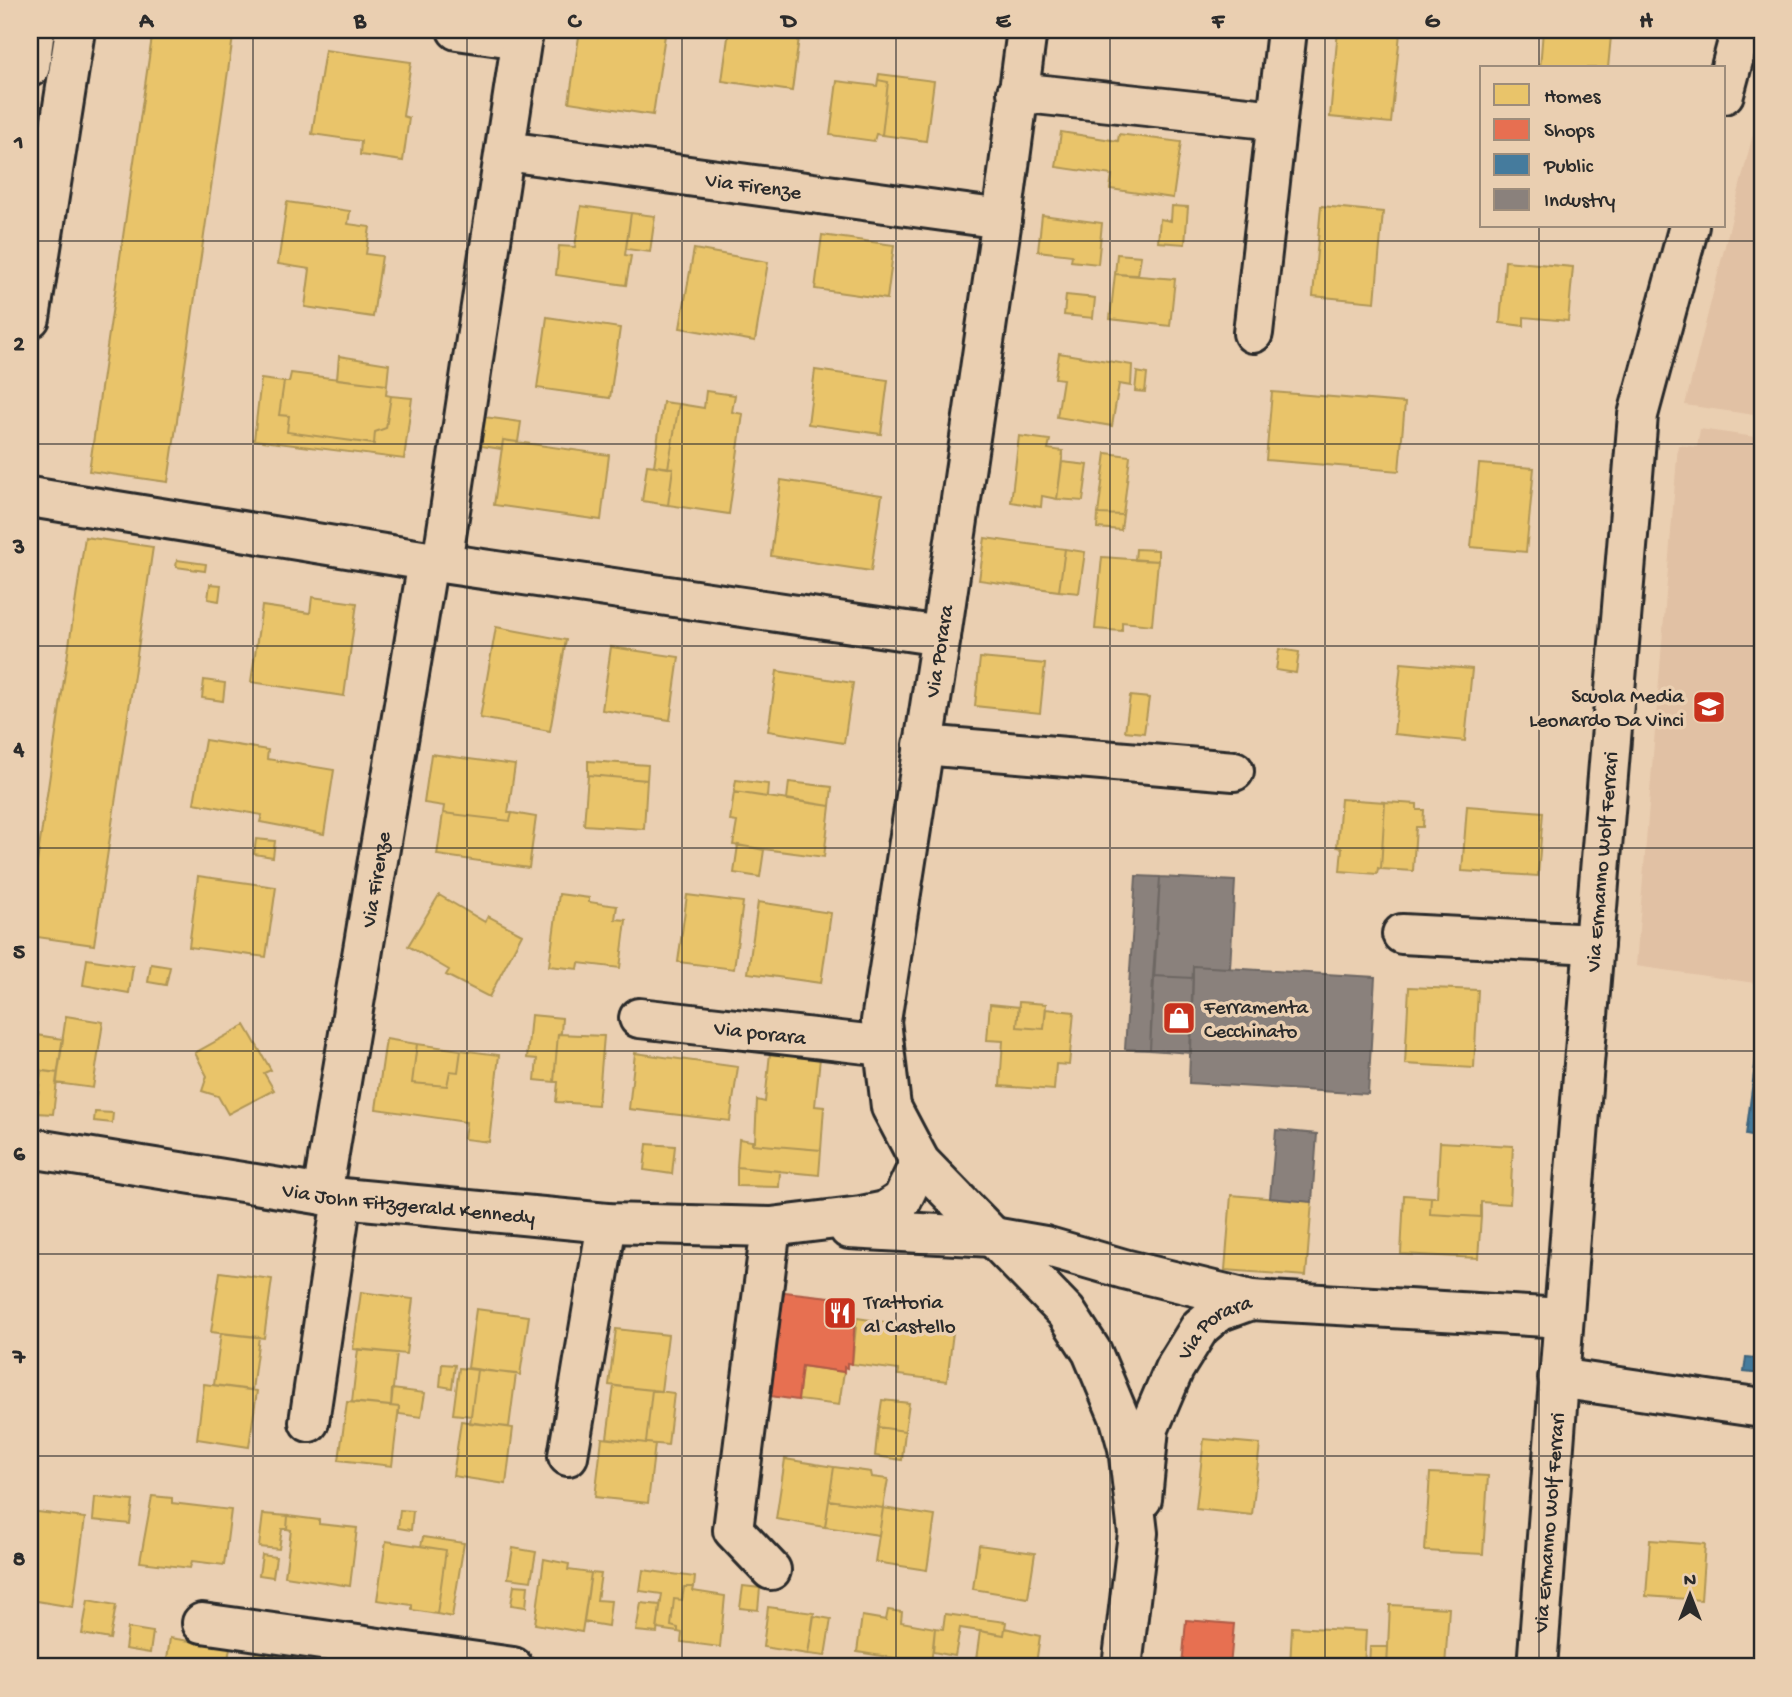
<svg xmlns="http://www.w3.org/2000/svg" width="1792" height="1697" font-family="'Gochi Hand',sans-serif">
<rect width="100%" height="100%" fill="#eacfb1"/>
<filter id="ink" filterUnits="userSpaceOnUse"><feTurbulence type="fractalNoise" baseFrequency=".0143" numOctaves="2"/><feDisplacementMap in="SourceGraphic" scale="14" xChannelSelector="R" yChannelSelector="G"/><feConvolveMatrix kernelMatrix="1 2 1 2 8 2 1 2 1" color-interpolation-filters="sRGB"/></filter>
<g filter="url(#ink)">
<!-- built -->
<path fill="#e1c1a4" d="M1762,98V416L1685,405Z
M1700,429L1762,438V984L1636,966L1678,445L1697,447Z"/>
<!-- homes -->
<path fill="#e9c46a" stroke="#b09657" stroke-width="2" d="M153,30H234L168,482L89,471Z
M580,30H625L665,35L653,115L569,102Z
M729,30H800L792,91L722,81Z
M1338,30L1400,33L1391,123L1330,117Z
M1543,30L1611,36L1608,68H1540Z
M325,50L411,62L403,116L409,118L403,161L360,155L361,141L312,134Z
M879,74L934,81L926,141L882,135L888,82L878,80Z
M878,80L888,82L882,135L876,134L874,141L830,135L837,81L877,86Z
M1061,132L1118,141L1119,134L1181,142L1173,198L1110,189L1112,175L1056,167Z
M287,202L350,211L348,224L370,227L366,254L382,256L373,317L305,307L310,269L278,264Z
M581,206L631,213L625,255L631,256L626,285L556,275L559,246L575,247Z
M1172,206L1188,207L1185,244L1158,242L1160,219L1171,221Z
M1321,206L1383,212L1375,302L1313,296Z
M631,213L655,216L650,252L626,249Z
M1042,215L1102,223L1098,264L1071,261L1072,255L1038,251Z
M822,235L894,245L887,299L815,289Z
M694,249L768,262L755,341L680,328Z
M1117,254L1141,256L1138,275L1115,274Z
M1505,261L1573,267L1568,321L1524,317V326L1500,323Z
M1115,274L1175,279L1170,326L1110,319Z
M1066,295L1095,298L1093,318L1064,315Z
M547,317L620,328L610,398L537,388Z
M1059,353L1132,365L1131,386L1119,384L1112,426L1057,417L1063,379L1055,378Z
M339,356L389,364L387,385L337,379Z
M815,370L888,380L881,434L808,424Z
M1137,372L1147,374L1145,392L1135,391Z
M291,373L387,385L386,395L391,396L386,428L375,432L374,444L287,432L289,416L279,415L284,382H289Z
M261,379L284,382L279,415L289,416L287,432L374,444L375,432L386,428L391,396L412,398L404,459L254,440Z
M706,391L735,395L732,412L743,414L729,514L668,505L673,468H668L679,404L704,408Z
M1272,392L1405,403L1399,471L1266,460Z
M663,402L679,404L668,468L654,466Z
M484,417L521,422L518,442L503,440L502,449L481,446Z
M1019,436L1050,440L1048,449L1063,451L1057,499L1042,496L1041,507L1011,502Z
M503,440L609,455L601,520L494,505Z
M1106,453L1130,456L1123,515L1098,514Z
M1062,462L1088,465L1083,501L1057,499Z
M1479,464L1534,468L1526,552L1471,547Z
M647,465L673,468L668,505L642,501Z
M781,480L882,495L871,571L771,556Z
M1098,514L1123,515L1121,530L1097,528Z
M85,537L153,547L94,945L30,936V910Z
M985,538L1065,549L1059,591L979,580Z
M1065,549L1085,552L1079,593L1059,591Z
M1136,549L1158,550V561L1135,560Z
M1102,557L1158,561L1152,625L1122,622V631L1095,629Z
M177,560L206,564L205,571L176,567Z
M210,584L221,585L219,601L208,599Z
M312,597L357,603L344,696L251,682L262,606L310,613Z
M496,627L566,640L550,731L480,718Z
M611,647L679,657L670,720L602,710Z
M1279,649L1299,652L1296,673L1276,670Z
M980,658L1045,664L1040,713L975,706Z
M1401,663L1472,669L1465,741L1394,734Z
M777,671L853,683L844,743L768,731Z
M204,680L225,683L223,701L202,698Z
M1130,696L1149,698L1144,733L1125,731Z
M205,740L268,750L267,759L334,770L324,834L260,822L262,815L194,803Z
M431,754L515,765L508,813H512L510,821L443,813L444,806L424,803Z
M588,761L648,765L647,780L588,775Z
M588,775L647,780L644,829L584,825Z
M736,780L768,784L767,797L734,792Z
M789,782L832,787L830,806L787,799Z
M734,792L830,806L824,857L733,845L737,822L730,821Z
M1341,799L1385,802L1381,869L1378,868L1377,874L1340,871L1342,848L1337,847Z
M1385,802L1417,804V810H1424L1423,827H1416L1413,871L1381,869Z
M1467,806L1543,812L1538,876L1462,871Z
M443,813L510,821L512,813L536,817L529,868L437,855Z
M256,839L275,841L273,857L254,854Z
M738,845L764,850L760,877L734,873Z
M198,876L276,887L266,957L189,947Z
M559,894L589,898V902L617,906L615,919L626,920L620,968L579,963L578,969L549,966Z
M439,895L485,922L488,916L522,934L489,997L446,975L449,970L408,946Z
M687,895L743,902L734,969L678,962Z
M758,902L831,913L821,983L748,973Z
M87,959L133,966L129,993L83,985Z
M151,964L170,967L166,985L148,982Z
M1409,987L1478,990L1474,1068L1405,1064Z
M1019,1002L1046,1004L1044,1029L1017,1027Z
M990,1004L1019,1007L1017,1027L1044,1029L1046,1009L1074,1012L1069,1065L1056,1064L1054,1090L1000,1086L1003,1041L987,1040Z
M531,1015L562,1018L561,1033L558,1034L554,1082L535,1080L537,1059L527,1058Z
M66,1016L103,1022L93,1088L56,1083Z
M245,1025L271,1070L264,1073L274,1090L228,1114L218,1096L202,1091L207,1076L195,1053Z
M30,1034L63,1039L58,1073L30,1069Z
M558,1034L604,1036L598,1105L556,1102L558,1082H554Z
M386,1039L417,1044L412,1083L447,1086L450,1071L458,1072L461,1050L499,1055L489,1142L464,1139L466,1122L376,1109Z
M417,1044L461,1050L458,1072L450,1071L447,1086L412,1083Z
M635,1053L738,1067L730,1121L629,1109Z
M770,1053L820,1058L815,1106L824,1107L821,1150L752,1144V1141H755L757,1100L765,1102Z
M41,1071L58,1073L53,1114L36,1113Z
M95,1112L113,1113L112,1123L94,1121Z
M739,1139L752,1141V1144L821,1150L819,1175L737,1167Z
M1440,1142L1513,1146L1510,1204L1481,1202V1217L1430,1214L1431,1197H1437Z
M647,1144L675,1146L672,1174L644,1170Z
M737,1167L780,1171L779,1187L737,1186Z
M1231,1195L1312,1202L1306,1276L1225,1270Z
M1404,1195L1431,1197L1430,1214L1481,1217L1478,1258L1401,1254Z
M220,1272L272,1279L264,1338L211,1332Z
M361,1292L413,1299L406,1354L353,1349Z
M476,1309L529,1316L520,1375L468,1368Z
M857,1318L953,1332L947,1381L898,1375L899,1370L852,1364Z
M616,1329L668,1335L661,1391L609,1385Z
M221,1333L259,1337L252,1390L214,1385Z
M358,1349L397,1353L391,1406L352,1402Z
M442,1364L455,1365L452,1388L440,1386Z
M802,1366L844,1372L839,1405L798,1400Z
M459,1368L477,1370L471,1416L453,1414Z
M477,1370L516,1374L509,1427L470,1423Z
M204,1384L257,1391L249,1447L197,1439Z
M614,1386L652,1390L646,1443L607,1438Z
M392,1389L425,1393L421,1417L399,1414V1407L391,1406Z
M652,1390L674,1393L668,1445L646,1443Z
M882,1400L909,1403L905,1431L878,1427Z
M347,1402L399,1407L392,1466L339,1460Z
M461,1421L513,1428L506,1484L453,1476Z
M878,1427L905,1431L902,1460L875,1456Z
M602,1438L655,1444L648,1503L595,1497Z
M1204,1439L1260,1444L1252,1515L1196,1509Z
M785,1459L834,1467L825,1527L776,1519Z
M834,1467L871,1472L872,1477L888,1479L883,1508L829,1500Z
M1430,1473L1488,1476L1483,1554L1425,1551Z
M152,1496L172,1498V1503L231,1510L224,1565L192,1561L190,1568L140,1562Z
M95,1497L133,1501L130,1524L93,1520Z
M829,1500L883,1508L879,1535L825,1527Z
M883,1508L935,1516L927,1570L875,1562Z
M400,1510L413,1511L411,1530L398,1528Z
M30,1511L85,1518L73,1607L30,1600Z
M263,1514L288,1516L287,1529H282L279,1549L259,1547Z
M288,1516L319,1520V1524L357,1528L350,1586L285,1576L291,1530L287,1529Z
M423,1537L464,1543L452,1617L437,1614L446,1550L421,1546Z
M1650,1540L1705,1544L1701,1600L1646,1596Z
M386,1541L446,1550L437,1614L412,1610V1605L377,1600Z
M979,1545L1035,1553L1028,1598L973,1589Z
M513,1548L536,1552L531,1581L508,1578Z
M262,1555L276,1557L273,1577L259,1575Z
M544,1559L569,1564L568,1570L591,1573L582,1632L535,1624Z
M643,1570L695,1577L694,1587H684L682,1600L674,1599L671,1626L678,1628V1632L657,1629L662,1594L640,1591Z
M591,1573L601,1574L597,1600L611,1601L608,1626L584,1622Z
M514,1585L528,1586L526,1607L511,1605Z
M743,1586L760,1588L758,1610L740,1608Z
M684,1587H694L693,1591L725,1596L720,1647L681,1642L682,1633L678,1632V1628L671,1626L674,1599L682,1600Z
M88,1600L116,1605L110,1639L82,1634Z
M641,1603L660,1605L657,1633L636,1631Z
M1390,1605L1449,1608L1445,1667H1387Z
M768,1607L814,1613L808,1654L763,1647Z
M888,1610L902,1612L901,1622L935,1628L931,1664L857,1652L862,1616L886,1620Z
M945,1614L1006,1622L1004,1635L960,1628L955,1656L933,1652L935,1628L943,1629Z
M814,1616L831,1619L825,1656L808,1654Z
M1292,1627L1366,1631L1364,1667H1290Z
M128,1628L153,1632L150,1653L125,1649Z
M1005,1628L1040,1636L1036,1664L1032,1667H975L980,1631L1004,1635Z
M170,1638L230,1647L227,1667H166Z
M256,1647L270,1649V1655L337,1667H267L253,1665Z
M1370,1647H1388L1387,1667H1369Z"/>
<!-- shops -->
<path fill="#e76f51" stroke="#af5b46" stroke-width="2" d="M776,1291L856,1300L852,1364L847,1363V1368L844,1367V1372L802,1366L798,1400L763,1395Z
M1186,1620L1234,1624L1230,1667H1182Z"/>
<!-- public -->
<path fill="#457b9d" stroke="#3d637b" stroke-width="2" d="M1759,1035H1762V1138L1746,1135Z
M1746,1357L1762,1359V1374L1744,1372Z"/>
<!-- industry -->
<path fill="#8a817c" stroke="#6e6764" stroke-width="2" d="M1136,876L1160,877L1150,1050L1125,1049Z
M1160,877L1235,881L1230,968L1193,966V978L1153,976Z
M1193,966L1375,977L1368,1094L1189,1083Z
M1153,976L1193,978L1191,1053L1150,1050Z
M1276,1130L1317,1134L1312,1202L1270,1198Z"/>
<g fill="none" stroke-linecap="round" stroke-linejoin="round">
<defs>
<g id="street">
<path d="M457,30L522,39"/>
<path d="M30,67L35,30"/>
<path d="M1017,92L1276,120"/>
<path d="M1724,94L1741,30"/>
<path id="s1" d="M506,151L1002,219"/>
<path d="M30,318L75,30"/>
<path d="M1253,333L1287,30"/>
<path d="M30,497L428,561L941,636"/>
<path d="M442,563L523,30"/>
<path d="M923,745L1234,771"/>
<path d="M1402,934L1594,944"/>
<path id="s2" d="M639,1018L884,1046"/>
<path id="s3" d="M30,1148L342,1198L607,1223L771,1227L861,1216L885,1211L902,1200L920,1162"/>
<path id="s4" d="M322,1195L428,561"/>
<path d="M849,1229L993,1237L1045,1246L1124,1269L1251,1300L1563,1318"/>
<path d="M1558,1378L1762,1408"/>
<path d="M309,1422L342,1198"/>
<path d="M568,1456L607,1223"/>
<path id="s5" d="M1142,1499L1149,1428L1174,1369L1200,1327L1218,1312L1251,1300"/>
<path d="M771,1570L733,1530L771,1227"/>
<path d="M202,1623L513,1667"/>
<path id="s6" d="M1537,1667L1575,1172L1638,415L1689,226"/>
</g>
<path id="secondary" d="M1027,30L1002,219L941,636L881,1021L891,1107L920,1162L1066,1312L1092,1352L1120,1419L1128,1448L1138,1533L1122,1667"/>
</defs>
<!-- street casing -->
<use href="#street" stroke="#2b2b2b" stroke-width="44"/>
<!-- secondary casing -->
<use href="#secondary" stroke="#2b2b2b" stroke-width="44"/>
<!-- street -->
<use href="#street" stroke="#eacfb1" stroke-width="38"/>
<!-- secondary -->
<use href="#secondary" stroke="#eacfb1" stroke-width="38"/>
</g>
</g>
<!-- grid -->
<path fill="none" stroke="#2b2b2b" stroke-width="2" stroke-opacity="0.55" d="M253,30V1667M467,30V1667M682,30V1667M896,30V1667M1110,30V1667M1325,30V1667M1539,30V68M1539,226V1667M30,241H1762M30,444H1762M30,646H1762M30,848H1762M30,1051H1762M30,1254H1762M30,1456H1762"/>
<!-- icons -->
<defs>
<symbol id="school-square" viewBox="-11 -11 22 22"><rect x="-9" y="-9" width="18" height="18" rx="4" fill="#c8321e" stroke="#eacfb1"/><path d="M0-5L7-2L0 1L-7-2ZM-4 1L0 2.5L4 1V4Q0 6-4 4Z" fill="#fff"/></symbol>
<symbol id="shop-square" viewBox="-11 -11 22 22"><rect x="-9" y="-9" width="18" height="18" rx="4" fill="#c8321e" stroke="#eacfb1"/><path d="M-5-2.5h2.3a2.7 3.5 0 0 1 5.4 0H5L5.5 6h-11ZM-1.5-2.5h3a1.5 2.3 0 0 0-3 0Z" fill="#fff"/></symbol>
<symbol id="restaurant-square" viewBox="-11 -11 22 22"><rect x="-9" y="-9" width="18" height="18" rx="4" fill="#c8321e" stroke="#eacfb1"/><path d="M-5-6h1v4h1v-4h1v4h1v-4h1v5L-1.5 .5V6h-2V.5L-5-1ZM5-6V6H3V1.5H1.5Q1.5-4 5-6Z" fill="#fff"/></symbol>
</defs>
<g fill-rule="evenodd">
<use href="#school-square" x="1690" y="688" width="38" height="38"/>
<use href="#shop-square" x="1160" y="999" width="38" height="38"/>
<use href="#restaurant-square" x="821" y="1294" width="38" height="38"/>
</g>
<g text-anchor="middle" stroke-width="7" stroke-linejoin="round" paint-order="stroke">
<!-- street labels -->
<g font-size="21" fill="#2b2b2b" stroke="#eacfb1">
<text dy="7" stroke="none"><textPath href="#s1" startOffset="250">Via Firenze</textPath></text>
<text transform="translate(938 651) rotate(-81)" y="7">Via Porara</text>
<text dy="7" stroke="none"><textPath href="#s6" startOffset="808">Via Ermanno Wolf Ferrari</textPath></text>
<text dy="7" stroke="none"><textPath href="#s4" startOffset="320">Via Firenze</textPath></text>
<text dy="7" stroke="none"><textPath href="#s2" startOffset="122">Via porara</textPath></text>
<text dy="7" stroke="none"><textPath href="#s3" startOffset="383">Via John Fitzgerald Kennedy</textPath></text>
<text dy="7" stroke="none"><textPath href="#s5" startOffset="196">Via Porara</textPath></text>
<text dy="7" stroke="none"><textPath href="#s6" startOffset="145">Via Ermanno Wolf Ferrari</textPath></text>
</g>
<!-- poi labels -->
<g font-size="21" fill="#2b2b2b" stroke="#eacfb1" text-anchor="start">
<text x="1684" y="702" text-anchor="end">Scuola Media<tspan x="1684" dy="24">Leonardo Da Vinci</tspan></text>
<text x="1204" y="1013">Ferramenta<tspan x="1204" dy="24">Cecchinato</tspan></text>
<text x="864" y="1308">Trattoria<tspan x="864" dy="24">al Castello</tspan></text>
</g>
</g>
<!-- margin -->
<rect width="1792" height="1697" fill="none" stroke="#eacfb1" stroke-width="77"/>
<!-- legend -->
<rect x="1480" y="66" width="245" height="161" fill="#eacfb1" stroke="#9e8d7b" stroke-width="2"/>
<rect x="1494" y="84" width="35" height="21" fill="#e9c46a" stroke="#9e8d7b" stroke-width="2"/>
<text x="1544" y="102" font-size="21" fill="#2b2b2b">Homes</text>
<rect x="1494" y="119" width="35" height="21" fill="#e76f51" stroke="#9e8d7b" stroke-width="2"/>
<text x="1544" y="136" font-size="21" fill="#2b2b2b">Shops</text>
<rect x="1494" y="154" width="35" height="21" fill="#457b9d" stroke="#9e8d7b" stroke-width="2"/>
<text x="1544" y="172" font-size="21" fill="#2b2b2b">Public</text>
<rect x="1494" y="189" width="35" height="21" fill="#8a817c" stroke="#9e8d7b" stroke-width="2"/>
<text x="1544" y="206" font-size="21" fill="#2b2b2b">Industry</text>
<!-- north arrow -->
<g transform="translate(1690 1595)" stroke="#eacfb1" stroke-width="5" paint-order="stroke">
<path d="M0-5L12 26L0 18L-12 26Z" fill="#2b2b2b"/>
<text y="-10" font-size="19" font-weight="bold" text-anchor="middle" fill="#2b2b2b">N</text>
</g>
<rect x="38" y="38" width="1716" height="1620" fill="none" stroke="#2b2b2b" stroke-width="2.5"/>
<g font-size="23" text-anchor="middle" font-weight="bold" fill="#2b2b2b">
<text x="146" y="27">A</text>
<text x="360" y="27">B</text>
<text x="574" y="27">C</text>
<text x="789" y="27">D</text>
<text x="1003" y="27">E</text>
<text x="1218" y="27">F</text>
<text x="1432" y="27">G</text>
<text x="1646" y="27">H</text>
<text x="19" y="148">1</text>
<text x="19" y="350">2</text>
<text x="19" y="553">3</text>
<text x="19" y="755">4</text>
<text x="19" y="958">5</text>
<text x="19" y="1160">6</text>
<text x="19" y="1363">7</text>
<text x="19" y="1565">8</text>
</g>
</svg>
